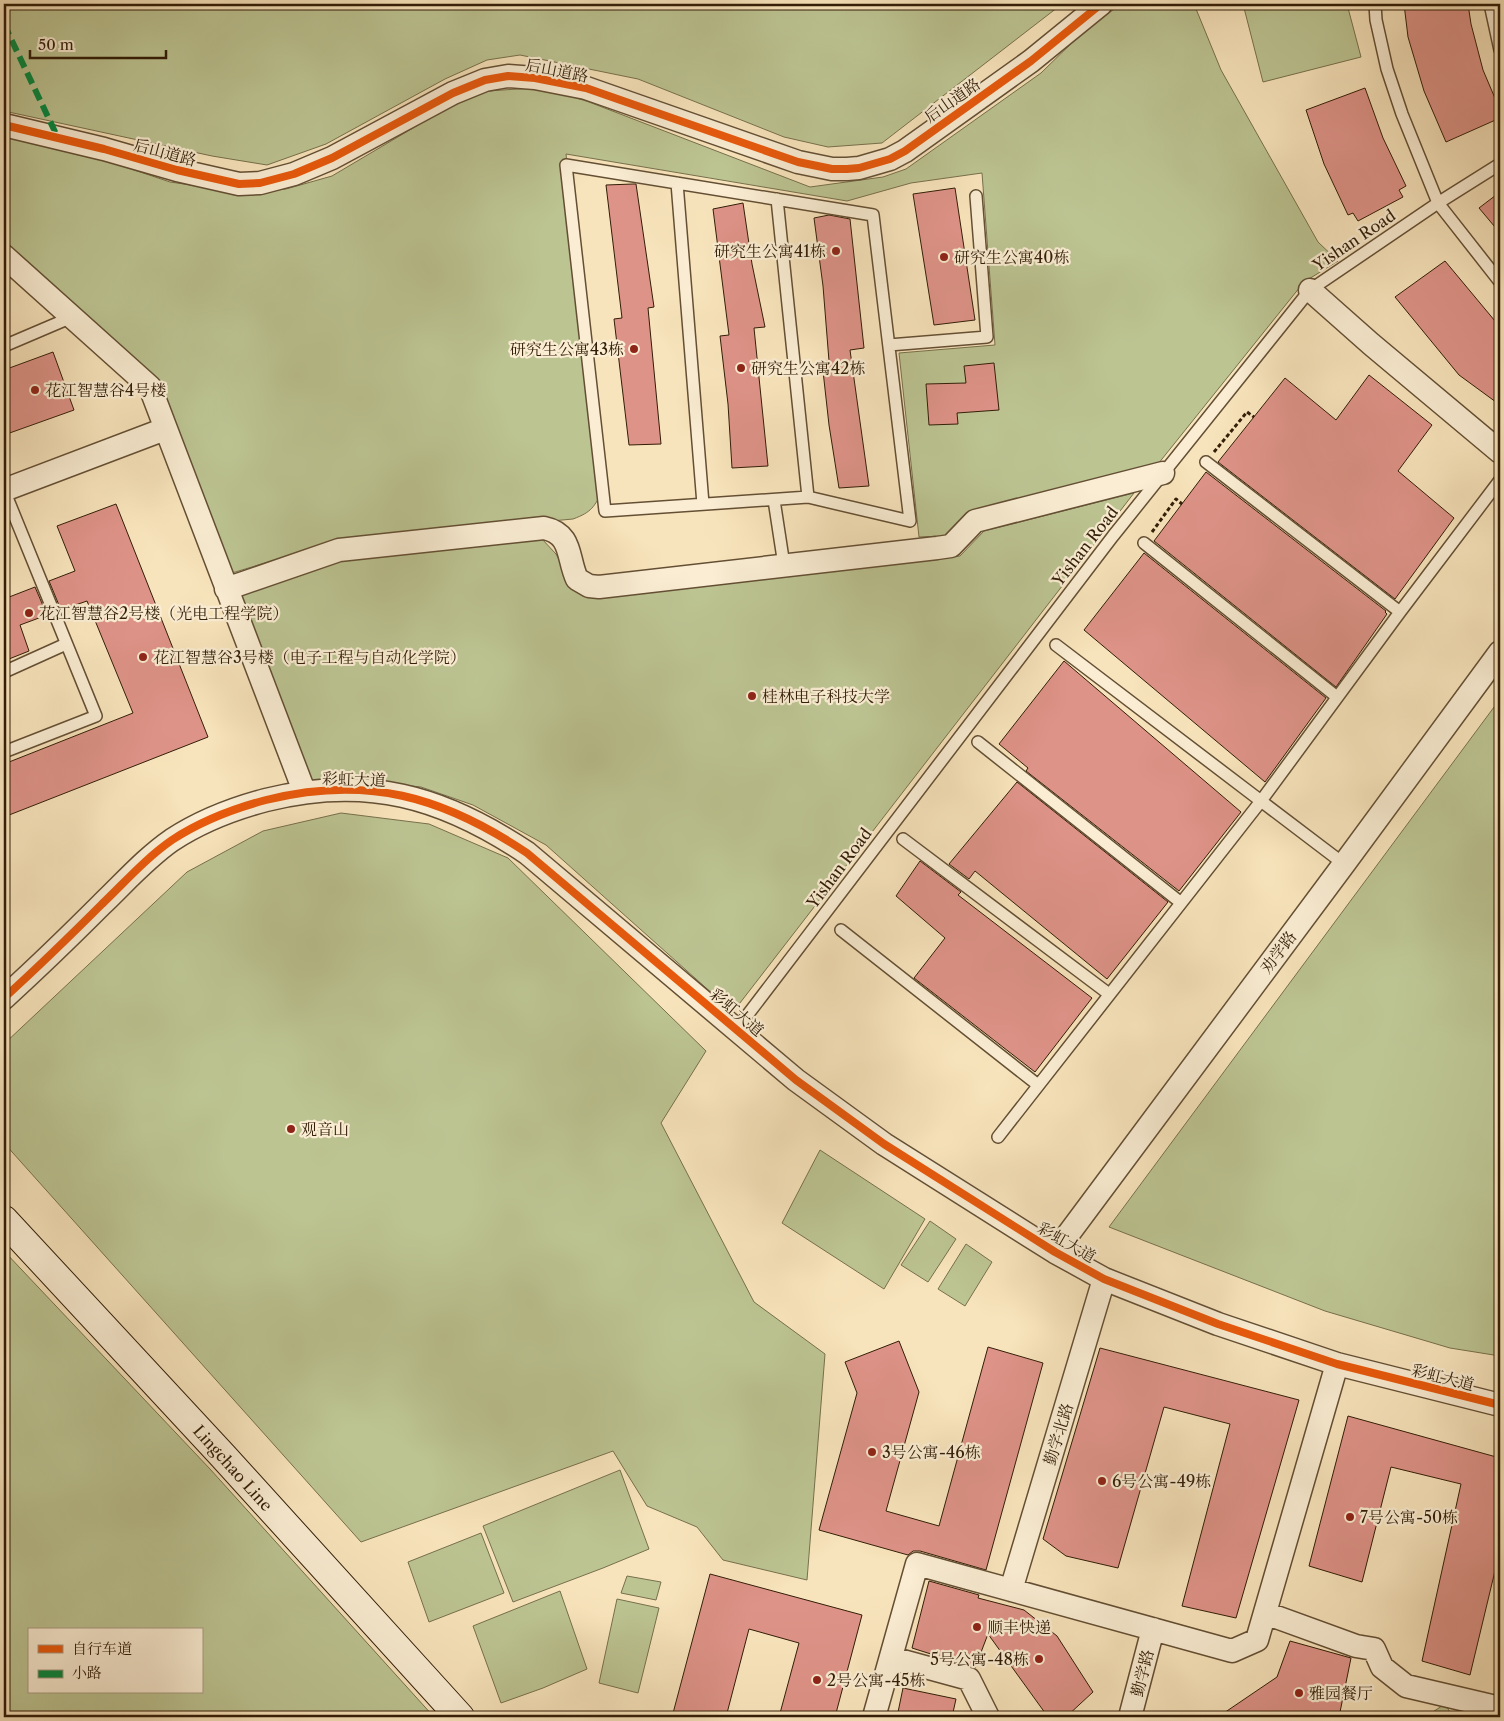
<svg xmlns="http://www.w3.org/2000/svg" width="1504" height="1721" font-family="'Libre Caslon Text','Noto Serif SC',serif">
<rect width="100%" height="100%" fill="#f8e4bc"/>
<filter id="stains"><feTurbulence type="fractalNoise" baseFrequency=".004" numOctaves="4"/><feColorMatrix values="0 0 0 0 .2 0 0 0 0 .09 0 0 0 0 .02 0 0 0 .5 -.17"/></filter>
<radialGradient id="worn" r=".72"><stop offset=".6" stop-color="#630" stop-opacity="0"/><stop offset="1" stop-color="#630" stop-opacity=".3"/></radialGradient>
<!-- green -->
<path fill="#bcc492" stroke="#77704c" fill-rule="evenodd" d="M4,4H1062L882,143L828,147L784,137L638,79L520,55L487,60L445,79L326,144L267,165L212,156L4,111Z
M1121,4H1194L1221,70L1318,242L1338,261L1304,282L1158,464L972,510L944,536L919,537L899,353L995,345L982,173L911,183L847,201L566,154L603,490C594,507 592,512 573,519L338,541L232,573L158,380L4,243V134L87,154L170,182L247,193L286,189L332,176L445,109L488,91L533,88L558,92L589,102L810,187L883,177L906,169L1041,73L1082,33Z
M1243,4H1347L1361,57L1263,82Z
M1134,493L733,1012L546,845L473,805L421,787L373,782L313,783L240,595L338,560L541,538L556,554L573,586L595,597L960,556L984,531Z
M1500,699V1356L1450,1348L1325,1311L1109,1227Z
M341,813L429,824L508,858L706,1051L661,1123L754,1302L825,1354L807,1580L723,1560L697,1527L647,1506L613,1451L361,1542L4,1143V1044L187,872L263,831Z
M820,1150L925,1219L884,1289L782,1223Z
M930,1221L956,1239L928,1282L901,1265Z
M966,1244L992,1262L965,1306L938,1289Z
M4,1251L210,1469L434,1717H4ZM29,1630H201V1692H29Z
M620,1470L649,1549L603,1568L513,1602L483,1526Z
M481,1533L504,1593L429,1622L408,1562Z
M627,1576L661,1582L656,1600L621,1593Z
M560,1591L587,1669L543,1688L501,1703L473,1626Z
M617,1599L659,1608L638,1693L599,1683Z
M1445,1704L1453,1717H1425Z"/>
<!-- building -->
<path fill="#de9388" stroke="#321d07" d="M1404,4H1468L1471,24L1483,70L1500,110V118L1446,142L1424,91L1408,37Z
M1365,88L1383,138L1406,186L1399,190L1403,197L1358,221L1353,213L1348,215L1324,164L1306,110Z
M633,184H636L654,307L648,308L661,444L629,445L614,319L622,318L606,185Z
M955,188L975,320L934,325L913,194Z
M1500,192V233L1479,208Z
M743,203L752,264L765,327L754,328L768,466L732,468L728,404L720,336L729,335L713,209Z
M829,215L850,219L864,348L850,350L869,486L839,488L829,425L822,362L829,361L823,286L814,218Z
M1445,261L1500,327V405L1459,375L1395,297Z
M53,352L74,410L4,435V370Z
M994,363L999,410L957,413L958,424L929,425L926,384L966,383L964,366Z
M1369,375L1432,425L1398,471L1454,518L1395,599L1218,462L1285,378L1336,420Z
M1206,472L1386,611L1385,612L1387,614L1336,687L1154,541Z
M116,504L208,737L4,817V764L133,713L87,601L61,610L49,581L75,571L57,526Z
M1144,553L1326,698L1265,782L1084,630Z
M35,587L47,615L20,625L29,651L4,661V599Z
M1064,661L1241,812L1179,891L1026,771L1028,768L999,744Z
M1017,782L1168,902L1107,979L975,871L969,879L949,864Z
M920,861L961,892L958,895L1092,998L1035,1072L914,978L945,938L896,896Z
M899,1341L919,1392L886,1511L939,1526L988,1347L1043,1363L986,1570L920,1551H913L908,1555L819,1530L857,1393L845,1362Z
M1100,1348L1299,1400L1236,1618L1182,1606L1230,1424L1164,1407L1118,1568L1066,1556L1043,1539Z
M1348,1416L1500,1458V1550L1470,1675L1422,1661L1461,1484L1391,1467L1362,1582L1309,1566Z
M710,1574L862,1615L835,1717H779L799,1643L749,1629L726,1717H672Z
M929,1581L979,1595L978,1598L1024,1610L1057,1636L1093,1692L1066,1717H1048L988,1634L975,1668L912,1648Z
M1290,1641L1351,1658L1339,1717H1218L1277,1677Z
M903,1688L956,1699L952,1717H897Z"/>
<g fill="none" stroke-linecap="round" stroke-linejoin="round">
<defs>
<path id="service" d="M1375,4L1376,20L1387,69L1402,114L1438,203L1500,282
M1490,4L1500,50
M566,165L873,215L910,521L808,497L605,511Z
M677,183L703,504
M777,199L808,497
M889,345L987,337L976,196
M4,346L72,317
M1206,462L1400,612
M774,500L784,565
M1144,543L1337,697
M4,672L66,644
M978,742L1180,902
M4,752L96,716L4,490
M903,839L1109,994
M1344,864L1261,801L1400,612L1500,480
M841,930L1038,1085
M736,1030L1113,536L1310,290L1438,203L1500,164
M998,1137L1261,801L1056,645"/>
<path id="minor" d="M4,125L104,149L177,170L239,184L260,183L294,174L332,158L453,93L485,80L508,76L535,78L586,88L798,162L832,169H847L859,168L890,159L905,151L1031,61L1101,4
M4,256L150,387L304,791
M1310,290L1371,344L1500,452
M4,490L165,429
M226,589L339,550L544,528C573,534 567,558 577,579L589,586L599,587L937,548L951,546L975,521L1163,473
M4,998C37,968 70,936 102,904C125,882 146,858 172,840C201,821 232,809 266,800C366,775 442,796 527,853L796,1080L884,1144L1055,1252L1104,1279L1218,1324L1337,1364L1500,1405
M1055,1252L1344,864L1500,652
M1011,1590L1104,1279
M1265,1613L1356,1646L1374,1649L1382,1667L1406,1686L1500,1708
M892,1658L969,1679L988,1717
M874,1717L917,1564L1232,1651L1257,1640L1337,1364
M1130,1717L1153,1629"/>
<path id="secondary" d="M4,1220L223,1456L460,1717"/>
</defs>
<!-- service casing -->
<use href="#service" stroke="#644f34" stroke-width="14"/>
<!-- minor casing -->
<use href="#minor" stroke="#644f34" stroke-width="25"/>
<!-- secondary casing -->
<use href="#secondary" stroke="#321d07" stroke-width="30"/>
<!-- path -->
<path stroke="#321d07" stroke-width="3" stroke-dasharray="4 2.5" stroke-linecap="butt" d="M1214,452L1247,412L1254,417
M1152,532L1176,499L1182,504"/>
<!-- service -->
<use href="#service" stroke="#faedd3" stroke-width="11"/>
<!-- minor -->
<use href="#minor" stroke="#faedd3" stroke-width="22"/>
<!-- secondary -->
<use href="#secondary" stroke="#faedd3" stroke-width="28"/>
<!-- quiet -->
<path stroke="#00873e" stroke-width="6" stroke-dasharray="12 6" stroke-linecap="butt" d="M4,24L58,138"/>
<defs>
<path id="cycleway" d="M4,125L104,149L177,170L239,184L260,183L294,174L332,158L453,93L485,80L508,76L535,78L586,88L798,162L832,169H847L859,168L890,159L905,151L1031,61L1101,4
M4,998C37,968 70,936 102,904C125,882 146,858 172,840C201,821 232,809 266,800C366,775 442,796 527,853L796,1080L884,1144L1055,1252L1104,1279L1218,1324L1337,1364L1500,1405"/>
</defs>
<!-- cycleway casing -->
<use href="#cycleway" stroke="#faedd3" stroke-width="11"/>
<!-- cycleway -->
<use href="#cycleway" stroke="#e8590c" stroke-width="8"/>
</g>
<!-- markers -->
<g fill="#8f2418" stroke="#faedd3" stroke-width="2">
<circle cx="836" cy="251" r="5"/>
<circle cx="944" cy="257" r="5"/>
<circle cx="634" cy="349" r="5"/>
<circle cx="741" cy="368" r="5"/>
<circle cx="35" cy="390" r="5"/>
<circle cx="29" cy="613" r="5"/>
<circle cx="143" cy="657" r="5"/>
<circle cx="752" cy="696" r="5"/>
<circle cx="291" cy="1129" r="5"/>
<circle cx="872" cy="1452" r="5"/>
<circle cx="1102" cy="1481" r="5"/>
<circle cx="1350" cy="1517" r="5"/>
<circle cx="977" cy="1627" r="5"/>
<circle cx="1039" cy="1659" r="5"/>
<circle cx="817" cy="1680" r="5"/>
<circle cx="1299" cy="1693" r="5"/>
</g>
<g text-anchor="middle" stroke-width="4.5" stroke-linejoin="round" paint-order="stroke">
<!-- street labels -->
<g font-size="16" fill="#321d07" stroke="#faedd3">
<text transform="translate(557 70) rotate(11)" y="6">后山道路</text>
<text transform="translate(952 100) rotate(-35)" y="6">后山道路</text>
<text transform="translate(165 152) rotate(15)" y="6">后山道路</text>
<text transform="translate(1354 240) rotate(-34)" y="6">Yishan Road</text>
<text transform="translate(1085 546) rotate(-52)" y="6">Yishan Road</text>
<text transform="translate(354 779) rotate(2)" y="6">彩虹大道</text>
<text transform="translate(839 868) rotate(-53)" y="6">Yishan Road</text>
<text transform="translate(1278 952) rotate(-53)" y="6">劝学路</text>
<text transform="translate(737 1012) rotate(40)" y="6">彩虹大道</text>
<text transform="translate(1067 1242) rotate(30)" y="6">彩虹大道</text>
<text transform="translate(1443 1377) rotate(14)" y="6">彩虹大道</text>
<text transform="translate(1058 1434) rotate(-73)" y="6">勤学北路</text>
<text transform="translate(233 1468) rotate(48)" y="6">Lingchao Line</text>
<text transform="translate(1142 1673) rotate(-76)" y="6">勤学路</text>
</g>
<!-- poi labels -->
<g font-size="16" fill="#321d07" stroke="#faedd3" text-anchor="start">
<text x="826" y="257" text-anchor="end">研究生公寓41栋</text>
<text x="954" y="263">研究生公寓40栋</text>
<text x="624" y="355" text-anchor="end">研究生公寓43栋</text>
<text x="751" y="374">研究生公寓42栋</text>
<text x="45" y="396">花江智慧谷4号楼</text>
<text x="39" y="619">花江智慧谷2号楼（光电工程学院）</text>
<text x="153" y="663">花江智慧谷3号楼（电子工程与自动化学院）</text>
<text x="762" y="702">桂林电子科技大学</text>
<text x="301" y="1135">观音山</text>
<text x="882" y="1458">3号公寓-46栋</text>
<text x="1112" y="1487">6号公寓-49栋</text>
<text x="1360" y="1523">7号公寓-50栋</text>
<text x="987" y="1633">顺丰快递</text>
<text x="1029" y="1665" text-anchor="end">5号公寓-48栋</text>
<text x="827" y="1686">2号公寓-45栋</text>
<text x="1309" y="1699">雅园餐厅</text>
</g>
</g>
<!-- margin -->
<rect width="1504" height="1721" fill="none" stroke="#f8e4bc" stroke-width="20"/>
<rect x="5" y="5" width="1494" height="1711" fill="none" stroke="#321d07" stroke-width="2.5"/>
<rect x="10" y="10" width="1484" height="1701" fill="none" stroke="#321d07"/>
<!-- legend -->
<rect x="28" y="1628" width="175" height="65" fill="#faedd3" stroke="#aa9a81"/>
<rect x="38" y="1645" width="25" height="8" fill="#e8590c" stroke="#aa9a81"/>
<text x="72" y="1654" font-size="15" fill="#321d07">自行车道</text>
<rect x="38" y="1670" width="25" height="8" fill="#00873e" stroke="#aa9a81"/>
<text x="72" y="1678" font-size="15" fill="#321d07">小路</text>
<!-- scale -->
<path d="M30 50v8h136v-8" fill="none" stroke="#321d07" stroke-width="2.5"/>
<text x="38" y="50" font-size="15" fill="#321d07" stroke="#faedd3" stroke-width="4" paint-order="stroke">50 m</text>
<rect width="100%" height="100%" filter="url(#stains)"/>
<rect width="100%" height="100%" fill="url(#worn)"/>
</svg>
